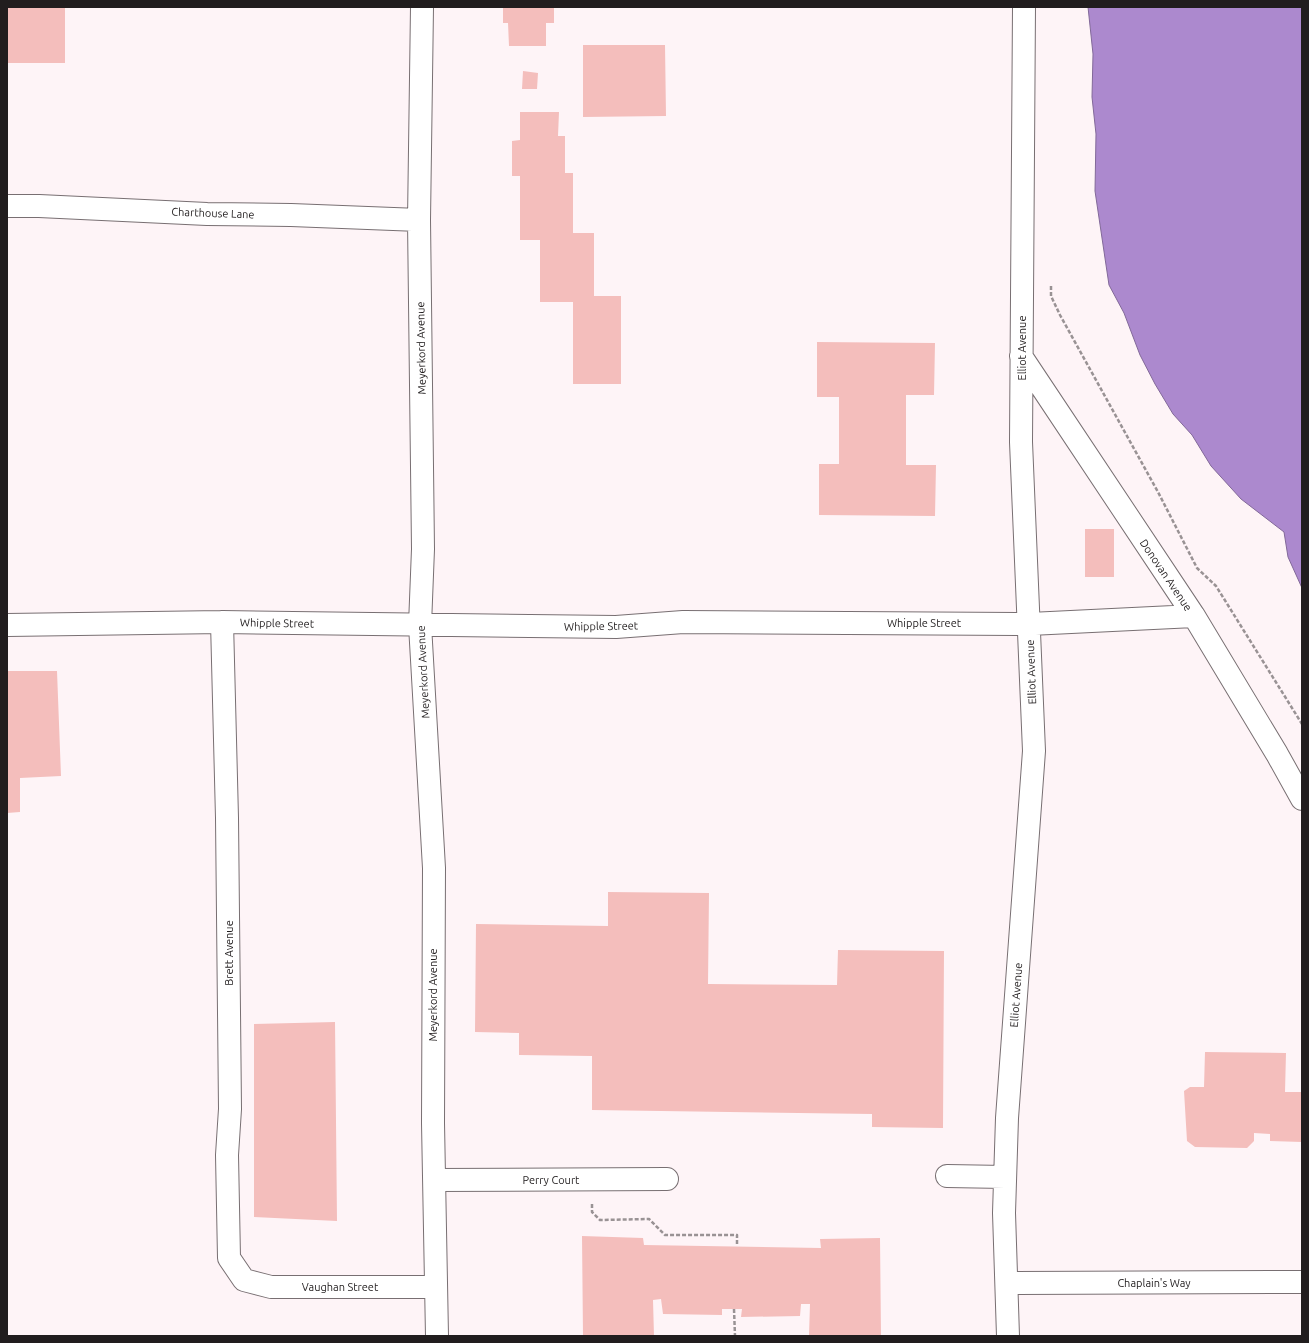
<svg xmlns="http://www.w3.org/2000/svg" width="1309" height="1343" font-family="Ubuntu,sans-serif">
<rect width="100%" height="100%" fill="#fef4f7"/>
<!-- water -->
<path fill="#ac89ce" stroke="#826999" d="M1088,7H1302V588L1288,557L1284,532L1241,499L1211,466L1192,435L1173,414L1155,384L1140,355L1124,313L1109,285L1095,191L1096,134L1092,97L1093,54Z"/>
<!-- building -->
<path fill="#f4bebc" d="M7,7H65V63H7Z
M503,7H554V23H546V46H509L508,23H503Z
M583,45H665L666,116L583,117Z
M523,71L538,73L537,89H522Z
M520,112H559L558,136H565V173H573V233H594V296H621V384H573V302H540V240H520V176H512V141L520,140Z
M817,342L935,343L934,395H906V465H936L935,516L819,515V464H839V397H817Z
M1085,529H1114V577H1085Z
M7,671H57L61,776L20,778V812L7,813Z
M608,892L709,893L708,984L837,985L838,950L944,951L943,1128L872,1127V1114L592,1110V1056L519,1055V1033L475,1032L476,924L608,926Z
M335,1022L337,1221L254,1217V1024Z
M1205,1052L1286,1053L1285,1092H1302V1142L1270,1141V1134L1254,1133V1141L1247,1148L1195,1147L1187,1141L1184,1091L1190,1087H1204Z
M582,1236L643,1238L644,1245L821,1248L820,1239L880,1238L881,1336H809L810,1304H801L800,1316L741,1317L742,1309H722V1315L663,1314L661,1299L653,1300L654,1336H583Z"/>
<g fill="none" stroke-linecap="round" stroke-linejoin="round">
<defs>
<path id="minor" d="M422,7L419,220L423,549L420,625L434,868L433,1123L437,1336
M7,206H39L207,214L291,215L419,220
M1021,356L1194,616L1277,754L1302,799
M222,622L227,818L230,1109L227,1155L229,1258L244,1280L271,1287H436
M7,625L222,622L616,627L683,622L1030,624L1194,616
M947,1176L1005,1177
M435,1180L667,1179
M1007,1283L1302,1282
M1008,1336L1004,1213L1007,1118L1034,751L1021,442L1024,7"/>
</defs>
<!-- minor casing -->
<use href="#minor" stroke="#786f72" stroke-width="24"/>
<!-- path -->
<path stroke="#999294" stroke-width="2.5" stroke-dasharray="4 2" stroke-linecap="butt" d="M1051,286V296L1060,315L1158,492L1197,568L1216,586L1302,724
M592,1204V1212L600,1220L649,1219L665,1235H737V1246
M734,1309L735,1336"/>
<!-- minor -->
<use href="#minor" stroke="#fff" stroke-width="22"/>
</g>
<g text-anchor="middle" stroke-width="3" stroke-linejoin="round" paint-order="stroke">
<!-- street labels -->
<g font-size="11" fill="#211d1e" stroke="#fff">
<text transform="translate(213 213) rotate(2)" y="4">Charthouse Lane</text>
<text transform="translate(421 348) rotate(-91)" y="4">Meyerkord Avenue</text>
<text transform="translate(1022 348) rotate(-90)" y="4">Elliot Avenue</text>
<text transform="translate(1166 575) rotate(56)" y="4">Donovan Avenue</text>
<text transform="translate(277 623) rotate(1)" y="4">Whipple Street</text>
<text x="924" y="627">Whipple Street</text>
<text transform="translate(601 626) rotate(-1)" y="4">Whipple Street</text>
<text transform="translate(423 672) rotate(-93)" y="4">Meyerkord Avenue</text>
<text transform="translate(1031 672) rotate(-92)" y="4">Elliot Avenue</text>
<text transform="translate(229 953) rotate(-90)" y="4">Brett Avenue</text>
<text transform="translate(433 995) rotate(-90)" y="4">Meyerkord Avenue</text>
<text transform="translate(1016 995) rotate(-86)" y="4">Elliot Avenue</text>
<text x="551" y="1184">Perry Court</text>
<text x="1154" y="1287">Chaplain's Way</text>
<text x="340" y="1291">Vaughan Street</text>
</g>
</g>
<!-- border -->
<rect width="1309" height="1343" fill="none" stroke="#211d1e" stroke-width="16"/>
</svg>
